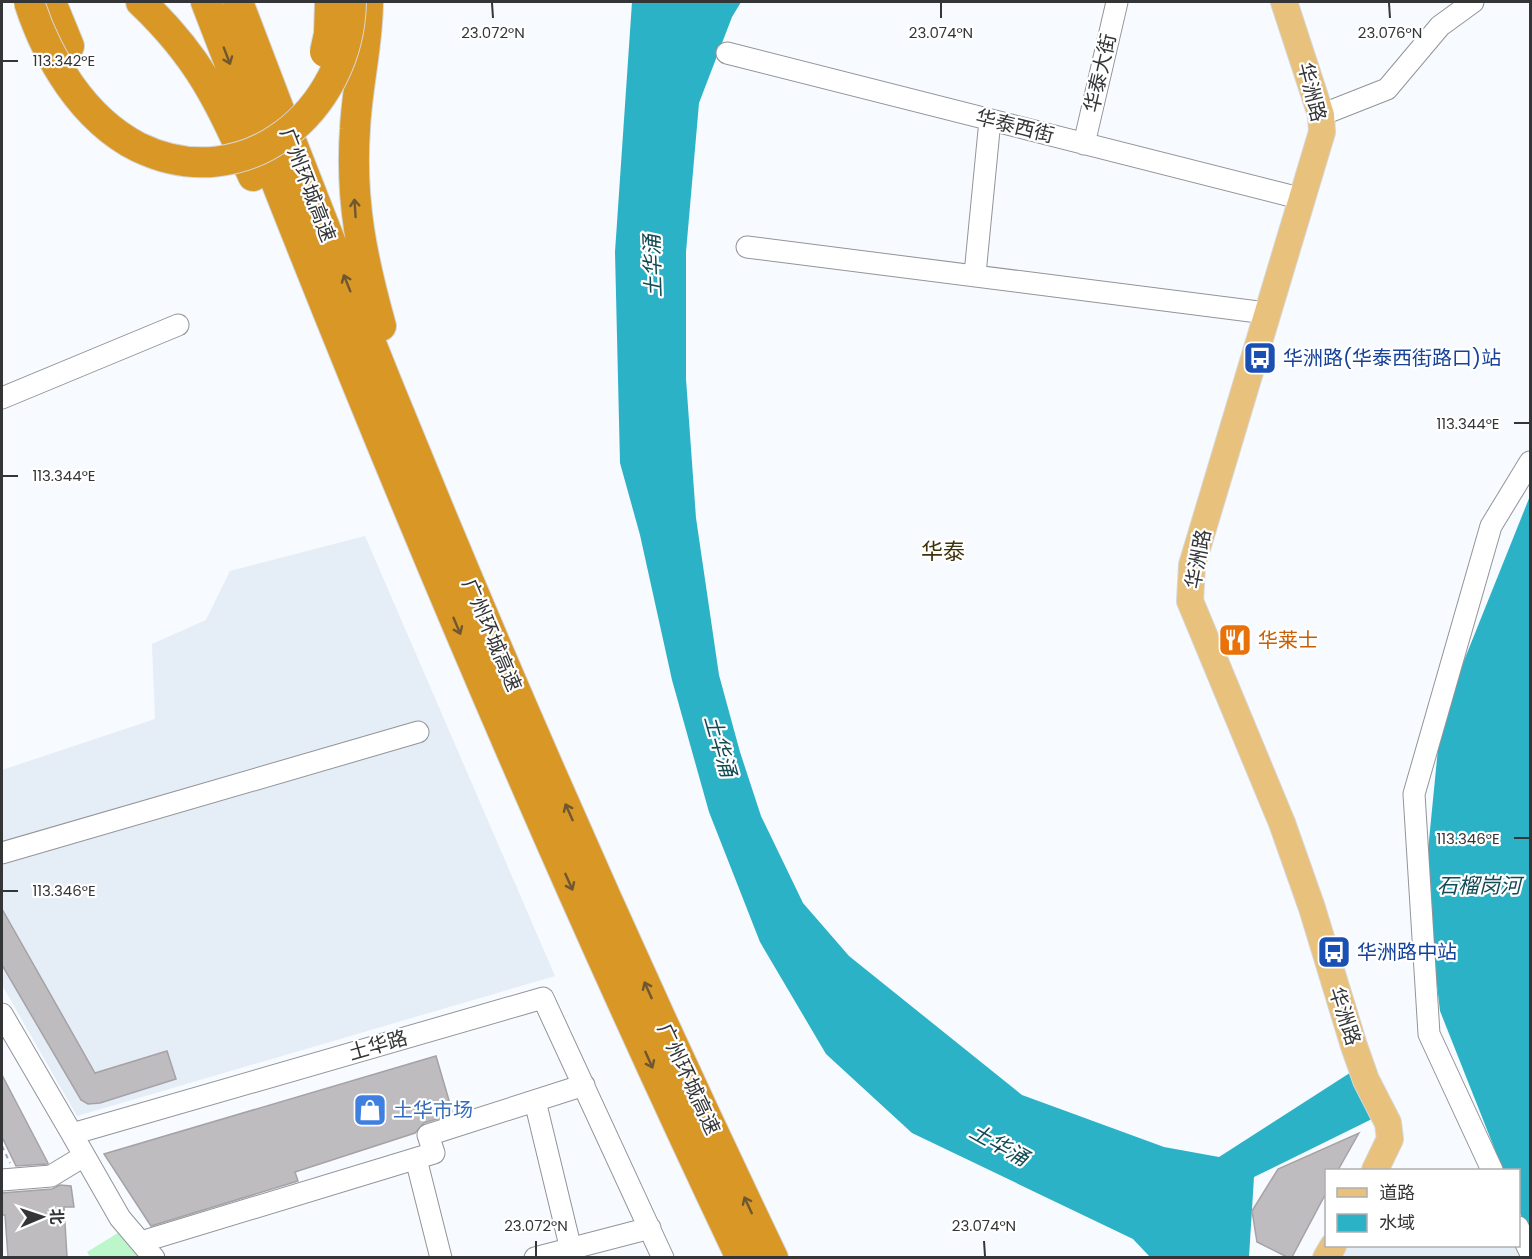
<svg xmlns="http://www.w3.org/2000/svg" width="1532" height="1259" font-family="Poppins,'Noto Sans SC',sans-serif">
<rect width="100%" height="100%" fill="#f7fafe"/>
<!-- built -->
<path fill="#e5edf7" d="M365,536L555,976L77,1116L2,985V770L155,719L152,644L206,620L230,571Z
M1339,1246H1517L1523,1258H1332Z"/>
<!-- green -->
<path fill="#bdf6ca" d="M121,1231L141,1257H90L87,1252Z"/>
<!-- water -->
<path fill="#2cb2c6" d="M632,2H741L732,17L699,103L686,252V379L696,518L719,675L740,752L761,816L803,903L849,956L1022,1095L1164,1147L1219,1157L1356,1069L1372,1119L1254,1177L1249,1257H1150L1133,1239L912,1133L826,1054L760,942L709,812L672,680L640,535L620,463L615,252Z
M1530,496V1239L1519,1210L1518,1170H1503L1440,1011L1425,881L1441,718Z"/>
<!-- building -->
<path fill="#bfbcc0" stroke="#a5a2a6" stroke-width="1.5" d="M2,909L95,1073L167,1051L176,1079L100,1103L88,1104L81,1100L2,965Z
M436,1056L453,1114L424,1123L415,1133L295,1172L298,1181L151,1226L104,1154Z
M2,1075L48,1163L47,1164L16,1166L2,1137Z
M1359,1133L1338,1170H1326V1193L1292,1257H1287L1257,1242L1252,1211L1278,1169Z
M60,1185L71,1186L74,1207H64L67,1257H8L5,1215H2V1193L52,1189Z"/>
<g fill="none" stroke-linecap="round" stroke-linejoin="round">
<defs>
<path id="minor" d="M727,53L1303,199
M1321,115L1387,89L1440,26L1473,2
M1084,144L1117,2
M747,247L1266,313
M975,274L990,120
M2,398L178,325
M2,853L418,732
M2,1014L72,1134L543,998L663,1258
M535,1101L573,1258
M72,1134L120,1218L154,1258
M416,1159L441,1258
M1492,1170L1429,1034L1414,794L1491,526L1530,462
M2,1180L51,1176L84,1156
M1518,1227L1530,1252
M141,1242L434,1153L428,1135L584,1085
M535,1258L650,1228"/>
<path id="major" d="M1284,2L1321,115L1322,132L1192,565L1190,601L1282,823L1312,908L1354,1046L1366,1080L1388,1123L1390,1139L1375,1170
M1326,1258L1333,1246"/>
<path id="highway" d="M51,2L69,46
M141,2C201,59 220,103 253,176
M206,2C369,426 545,846 741,1258
M238,2C398,427 576,847 773,1258
M368,2C368,44 357,86 355,129C350,200 362,258 381,326"/>
</defs>
<!-- minor casing -->
<use href="#minor" stroke="#929498" stroke-width="23"/>
<!-- major casing -->
<use href="#major" stroke="#d6d7d7" stroke-width="28"/>
<!-- highway casing -->
<use href="#highway" stroke="#d6d7d7" stroke-width="32"/>
<!-- path -->
<path stroke="#a4a6a9" stroke-width="2" stroke-dasharray="4.5 4.5" stroke-linecap="butt" d="M2,1146L10,1163"/>
<!-- minor -->
<use href="#minor" stroke="#fff" stroke-width="21"/>
<!-- major -->
<use href="#major" stroke="#e8c17d" stroke-width="26"/>
<!-- highway -->
<use href="#highway" stroke="#d99726" stroke-width="30"/>
<defs>
<path id="highway-bridge" d="M29,2C47,58 83,119 138,147C245,199 349,111 351,2
M325,52L329,34L330,2"/>
</defs>
<!-- highway-bridge casing -->
<use href="#highway-bridge" stroke="#d6d7d7" stroke-width="32" stroke-linecap="butt"/>
<!-- highway-bridge -->
<use href="#highway-bridge" stroke="#d99726" stroke-width="30"/>
</g>
<!-- one-way arrows -->
<defs><path id="oneway-shaft" d="M-6 0H5M1.5-3L5.5 0L1.5 3" fill="none" stroke-width="1.6" stroke-linecap="round" stroke-linejoin="round" transform="scale(1.5)"/></defs>
<g stroke="#6e5731">
<use href="#oneway-shaft" transform="translate(227 56) rotate(69)"/>
<use href="#oneway-shaft" transform="translate(355 208) rotate(-94)"/>
<use href="#oneway-shaft" transform="translate(347 283) rotate(-112)"/>
<use href="#oneway-shaft" transform="translate(457 626) rotate(67)"/>
<use href="#oneway-shaft" transform="translate(569 812) rotate(-114)"/>
<use href="#oneway-shaft" transform="translate(569 882) rotate(66)"/>
<use href="#oneway-shaft" transform="translate(648 990) rotate(-114)"/>
<use href="#oneway-shaft" transform="translate(649 1060) rotate(66)"/>
<use href="#oneway-shaft" transform="translate(748 1205) rotate(-115)"/>
</g>
<!-- ticks -->
<path fill="none" stroke="#343537" stroke-width="2" d="M492,3L493,18M941,3V18M1389,3L1390,18M3,61H18M1514,423H1529M3,476H18M1514,838H1529M3,891H18M536,1241V1256M984,1241L985,1256"/>
<!-- icons -->
<defs>
<symbol id="bus-square" viewBox="-11 -11 22 22"><rect x="-9" y="-9" width="18" height="18" rx="4" fill="#1a4fb4" stroke="#fff"/><path d="M-5-6H5V4H4V6H2V4H-2V6H-4V4H-5ZM-3.5-4V0h7V-4ZM-3.5 1.2v1.5H-2V1.2ZM2 1.2v1.5H3.5V1.2Z" fill="#fff"/></symbol>
<symbol id="restaurant-square" viewBox="-11 -11 22 22"><rect x="-9" y="-9" width="18" height="18" rx="4" fill="#e8710a" stroke="#fff"/><path d="M-5-6h1v4h1v-4h1v4h1v-4h1v5L-1.5 .5V6h-2V.5L-5-1ZM5-6V6H3V1.5H1.5Q1.5-4 5-6Z" fill="#fff"/></symbol>
<symbol id="shop-square" viewBox="-11 -11 22 22"><rect x="-9" y="-9" width="18" height="18" rx="4" fill="#3f7fe0" stroke="#fff"/><path d="M-5-2.5h2.3a2.7 3.5 0 0 1 5.4 0H5L5.5 6h-11ZM-1.5-2.5h3a1.5 2.3 0 0 0-3 0Z" fill="#fff"/></symbol>
</defs>
<g fill-rule="evenodd">
<use href="#bus-square" x="1241" y="339" width="38" height="38"/>
<use href="#restaurant-square" x="1216" y="621" width="38" height="38"/>
<use href="#bus-square" x="1315" y="933" width="38" height="38"/>
<use href="#shop-square" x="351" y="1091" width="38" height="38"/>
</g>
<g text-anchor="middle" stroke-width="4.5" stroke-linejoin="round" paint-order="stroke">
<!-- street labels -->
<g font-size="20" fill="#343537" stroke="#fff">
<text transform="translate(1100 73) rotate(-77)" y="7">华泰大街</text>
<text transform="translate(1312 92) rotate(76)" y="7">华洲路</text>
<text transform="translate(1015 126) rotate(14)" y="7">华泰西街</text>
<text transform="translate(308 185) rotate(69)" y="7">广州环城高速</text>
<text transform="translate(1198 559) rotate(-79)" y="7">华洲路</text>
<text transform="translate(492 635) rotate(67)" y="7">广州环城高速</text>
<text transform="translate(1345 1016) rotate(72)" y="7">华洲路</text>
<text transform="translate(378 1045) rotate(-16)" y="7">土华路</text>
<text transform="translate(689 1079) rotate(65)" y="7">广州环城高速</text>
</g>
<!-- transit labels -->
<g font-size="20" fill="#164399" stroke="#fff" text-anchor="start">
<text x="1283" y="365">华洲路(华泰西街路口)站</text>
<text x="1357" y="959">华洲路中站</text>
</g>
<!-- food labels -->
<g font-size="20" fill="#c56008" stroke="#fff" text-anchor="start">
<text x="1258" y="647">华莱士</text>
</g>
<!-- shop labels -->
<g font-size="20" fill="#366cbe" stroke="#fff" text-anchor="start">
<text x="393" y="1117">土华市场</text>
</g>
<!-- water labels -->
<g font-size="21" font-style="italic" fill="#134a53" stroke="#fff">
<text transform="translate(653 266) rotate(-92)" y="7">土华涌</text>
<text transform="translate(720 746) rotate(74)" y="7">土华涌</text>
<text x="1479" y="893">石榴岗河</text>
<text transform="translate(999 1145) rotate(29)" y="7">土华涌</text>
</g>
<!-- quarter labels -->
<g font-size="22" fill="#3f3309" stroke="#fff">
<text x="943" y="559">华泰</text>
</g>
</g>
<g font-size="15" text-anchor="middle" fill="#343537" stroke="#fff" stroke-width="4.5" stroke-linejoin="round" paint-order="stroke">
<text x="493" y="38">23.072°N</text>
<text x="941" y="38">23.074°N</text>
<text x="1390" y="38">23.076°N</text>
<text x="64" y="66">113.342°E</text>
<text x="1468" y="429">113.344°E</text>
<text x="64" y="481">113.344°E</text>
<text x="1468" y="844">113.346°E</text>
<text x="64" y="896">113.346°E</text>
<text x="536" y="1231">23.072°N</text>
<text x="984" y="1231">23.074°N</text>
</g>
<!-- border -->
<rect width="1532" height="1259" fill="none" stroke="#343537" stroke-width="6"/>
<!-- legend -->
<rect x="1325" y="1169" width="195" height="78" fill="#ffffff" stroke="#aeaeaf" stroke-width="1.5"/>
<rect x="1337" y="1188" width="30" height="9" fill="#e8c17d" stroke="#aeaeaf" stroke-width="1.5"/>
<text x="1379" y="1199" font-size="18" fill="#343537">道路</text>
<rect x="1337" y="1214" width="30" height="18" fill="#2cb2c6" stroke="#aeaeaf" stroke-width="1.5"/>
<text x="1379" y="1229" font-size="18" fill="#343537">水域</text>
<!-- north arrow -->
<g transform="translate(42 1217) rotate(88)" stroke="#ffffff" stroke-width="4.5" paint-order="stroke">
<path d="M0-4.5L10 22L0 15L-10 22Z" fill="#343537"/>
<text y="-9" font-size="16" font-weight="bold" text-anchor="middle" fill="#343537">北</text>
</g>
</svg>
